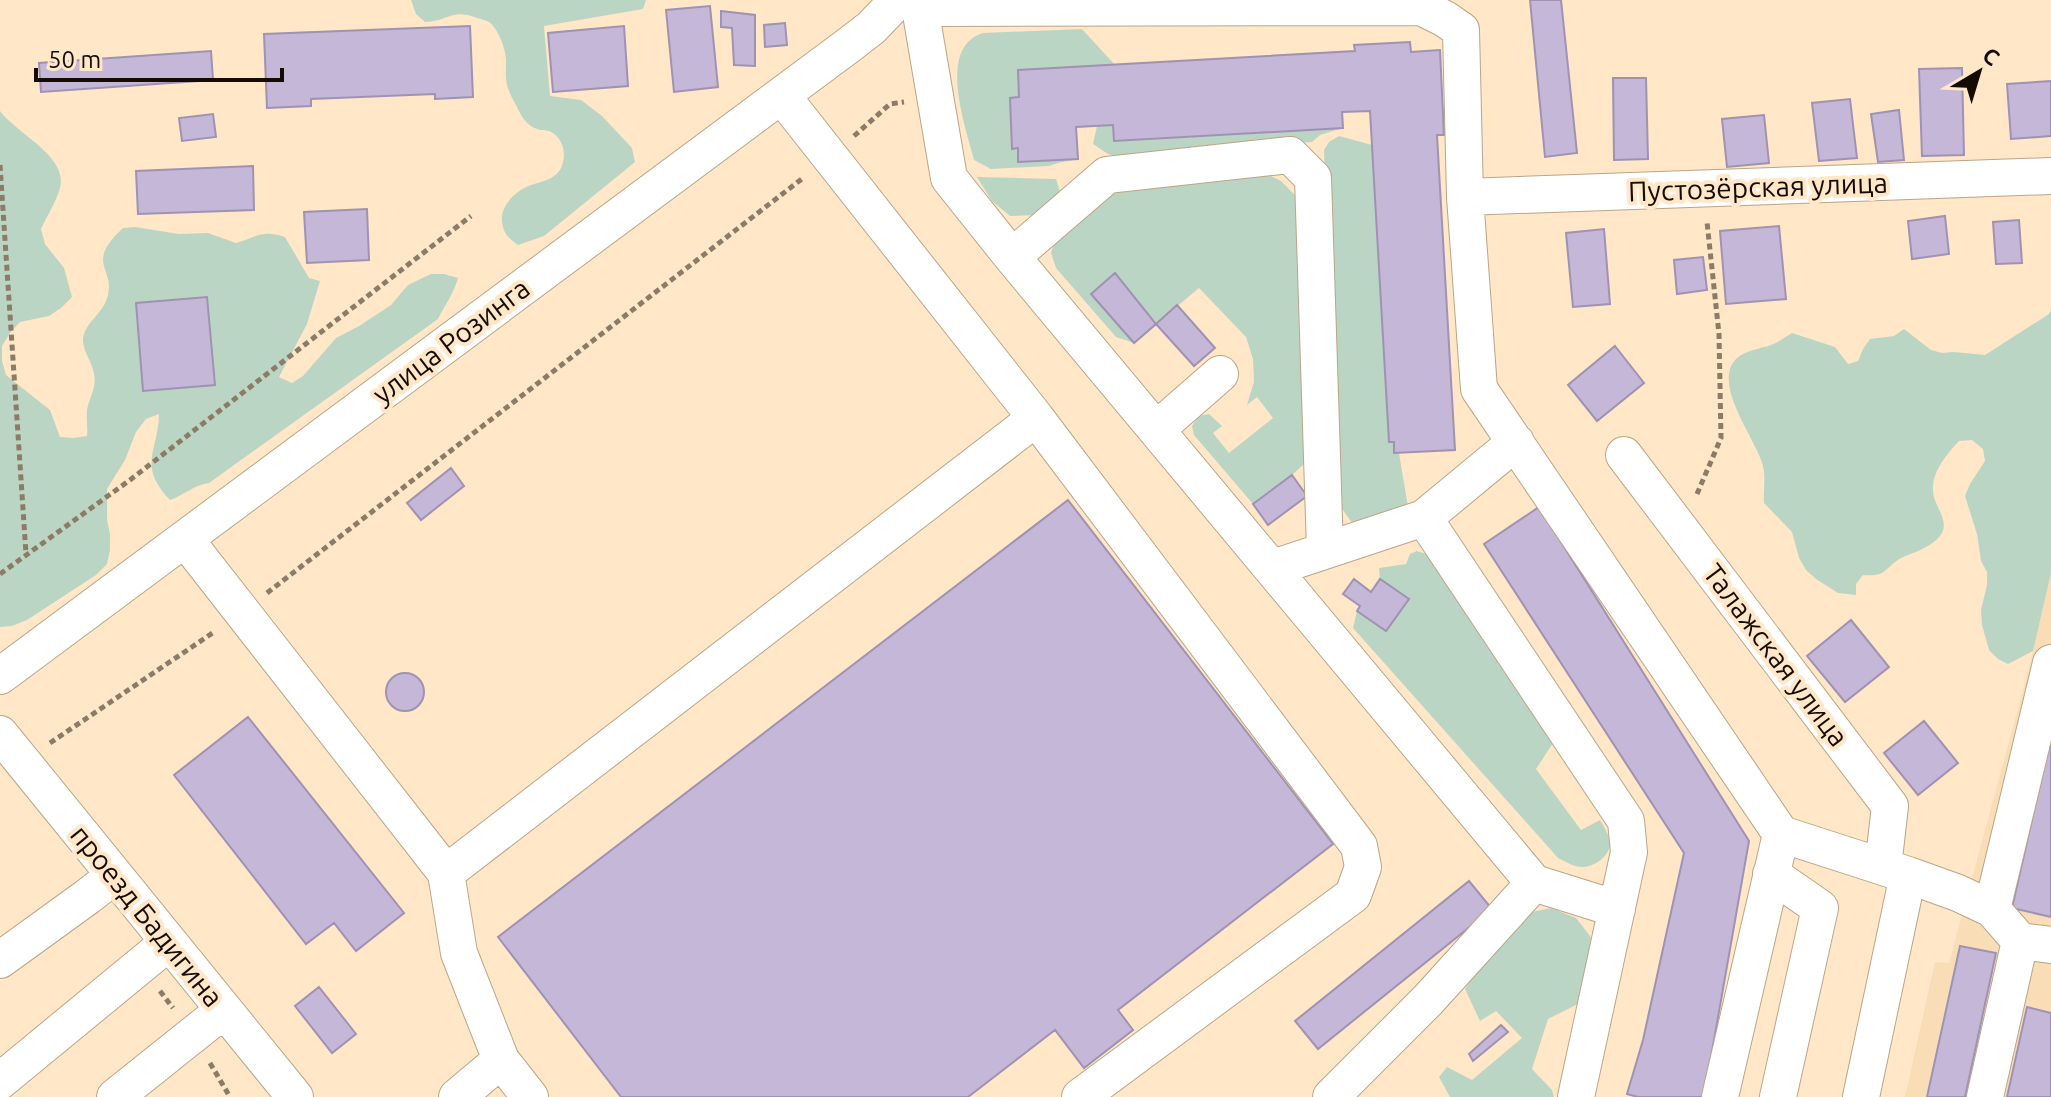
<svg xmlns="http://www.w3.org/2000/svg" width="2051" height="1097" font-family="Ubuntu,sans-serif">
<rect width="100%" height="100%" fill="#ffe7c8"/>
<!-- built -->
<path fill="#f9ddb7" d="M2051,573V1097H1905L1935,962L1949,963L2029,668Z"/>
<!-- green -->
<path fill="#bbd5c5" d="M411,0H646L643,9L544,26L550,96L581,100L602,116L632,148L635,162L544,236L518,245C508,238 503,233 502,221C500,205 517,190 531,185C544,181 560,178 563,162C566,149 561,136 549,131C545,130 541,131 537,129C527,126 521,116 517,107C513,100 509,92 507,85C505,76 506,69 506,60C506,50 498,28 489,22C485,20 481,19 477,18C452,8 449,21 425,22L416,14Z
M1082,29L1115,65L1018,70L1019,97L1010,98L1012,148H1018V162L1078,159L1058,163L1049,166L991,169L974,160C966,128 936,47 983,33Z
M0,111C18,135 68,156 60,188C56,202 47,216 41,229L45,244L64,268L72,297L61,308L49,316L20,322L10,333L2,346V361L6,375L50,410L60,437L73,438L87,436C88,427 86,419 87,410C89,398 97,387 94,374C92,361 82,351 83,338C85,324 101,314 106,301C119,268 82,266 123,228L135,227L179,234L208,233L236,243C257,237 262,229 285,237L309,278L320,281L307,324L279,377L292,383L303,376L336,338L359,326L391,305L408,285L431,274H444L458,278C454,293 445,305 438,319L209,483C192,486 186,494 170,500C137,465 158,453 159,414L146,419L136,432L125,460L107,489V520L110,534V550L107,564L96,575L27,620L12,626L0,627Z
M1113,125L1115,141L1343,128L1320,135L1312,142L1118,157L1108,154L1093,144L1097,126Z
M1339,136L1372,145L1389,441L1394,442L1395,453H1399L1408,507L1353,524L1337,502L1324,150L1329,142Z
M1269,175L1281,181L1296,196L1315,454L1292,475L1253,504L1194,435L1192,426L1199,416L1209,414L1222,426L1213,433L1229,453L1273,418L1257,397L1247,405L1254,382L1253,359L1246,337L1199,288L1156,324L1115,274L1091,294L1134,343L1116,337L1056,268L1051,253L1056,236L1119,185Z
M977,177L1056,179L1061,195L1036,215L1010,216L992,201Z
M2051,310V573L2033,651L2008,664L1998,659L1989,650L1982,625L1981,610L1987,585V572L1981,561L1977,534L1965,496L1970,484L1985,461L1983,449L1972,440L1959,441C1948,453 1932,471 1933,490C1933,508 1956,524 1935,541C1926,549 1912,553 1901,558C1883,569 1887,577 1863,575L1856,584V595L1838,593L1816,579L1806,570L1799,558L1792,532L1764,503C1763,491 1766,478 1763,466C1757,440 1710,383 1737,358C1746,350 1760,349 1771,345C1779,342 1785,337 1792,333L1835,347L1848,364L1858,361L1863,349L1870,339L1894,336L1904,329L1931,350L1942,353L1954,352L1985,355L2049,314Z
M1417,551L1426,554L1435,562L1553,743L1536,769L1581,830L1600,820C1604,827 1610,836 1610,844C1609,857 1594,867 1582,867C1574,867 1566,862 1558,858L1353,628L1357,611L1386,631L1408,600L1380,579L1379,568L1406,564L1410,554Z
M1551,908L1576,918L1590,936L1596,959L1582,1002L1548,1019L1532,1069L1552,1090L1554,1097H1450L1439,1077L1447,1067L1472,1080L1522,1038L1496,1011L1480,1021L1465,989L1505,930L1518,915Z"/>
<!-- building -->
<path fill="#c4b7d8" stroke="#9f92b2" stroke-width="2" d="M1530,0H1561L1577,153L1545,157Z
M710,6L718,87L674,92L666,10Z
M721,11L755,15V66L734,65L732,28L721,27Z
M785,23L787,45L765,47L764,25Z
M470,26L473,97L435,99V94L311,99V106L267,108L264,34Z
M624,26L628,86L553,92L548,33Z
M1410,42L1411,52L1440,50L1444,135H1437L1455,450L1394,453V442H1389L1370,111L1342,112L1343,128L1114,141L1113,125L1076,127L1078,159L1018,162V148L1012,149L1010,98L1019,97L1018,70L1355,51L1354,45Z
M211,51L213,80L41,92L39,63Z
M1962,68L1964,155L1922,156L1919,69Z
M1613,78H1646L1648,159L1614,160Z
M2051,81V136L2011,139L2007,84Z
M1850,99L1857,158L1819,161L1812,103Z
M1899,110L1904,160L1878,162L1871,114Z
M213,114L216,137L182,141L179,118Z
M1764,115L1769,163L1727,167L1722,119Z
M253,166L254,210L138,214L136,171Z
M367,209L369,260L307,263L304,212Z
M1945,216L1949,254L1912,259L1908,221Z
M2019,220L2022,263L1996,264L1993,222Z
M1779,226L1786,299L1726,304L1720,231Z
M1604,229L1610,304L1573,307L1566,233Z
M1703,257L1707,290L1677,294L1674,260Z
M1115,273L1156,324L1134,343L1091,294Z
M207,297L215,385L143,391L136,303Z
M1177,305L1215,348L1194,366L1156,324Z
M1615,346L1644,383L1597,421L1568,385Z
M451,468L464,486L421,520L407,503Z
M1292,475L1307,496L1268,525L1253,504Z
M1068,500L1333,844L1118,1010L1133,1030L1084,1068L1055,1030L968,1097H621L498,937Z
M1539,507L1749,841L1704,1097H1638L1627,1094L1643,1040L1684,853L1484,544Z
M1354,579L1371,592L1380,579L1409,599L1386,631L1357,611L1360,606L1343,594Z
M1851,620L1889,667L1845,702L1807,656Z
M386 692a19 19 0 1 1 38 0a19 19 0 1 1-38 0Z
M248,717L404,913L356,951L334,923L306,944L174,775Z
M1924,721L1958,763L1918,795L1884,753Z
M2051,735V917L2012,908Z
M1469,881L1492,909L1318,1049L1295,1021Z
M1960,946L1996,953L1965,1097H1927Z
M319,987L356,1034L332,1053L295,1006Z
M2027,1007L2051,1013V1097H2007Z
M1501,1025L1508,1032L1473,1061L1469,1054Z"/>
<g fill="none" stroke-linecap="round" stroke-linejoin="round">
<defs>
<path id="minor" d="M910,0L920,8L949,178L1012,257L1534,883
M920,8L1421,7L1445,19L1461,30L1465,197L1479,389L1781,834L1908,875L1958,893L1992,909L2020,941L2051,945
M1465,197L2051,176
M1012,257L1107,175L1290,155L1313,178L1325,550
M1036,418L1359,846L1363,867L1353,895L1080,1097
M1157,429L1220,374
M1624,455L1890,806L1883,867
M1424,518L1626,821L1629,852L1576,1097
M185,539L446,873L1036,418L782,96
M1273,568L1424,518L1516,442
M0,676L849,45L871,28L898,0
M0,734L295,1097
M446,873L459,953L501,1060L530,1097
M1771,874L1820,908L1778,1097
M1992,909L2051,663
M0,960L87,897L114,876
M0,1081L169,942
M115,1097L224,1010
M457,1097L501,1060
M1331,1097L1428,1000L1534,883L1617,909
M1720,1097L1781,834
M1861,1097L1908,875
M1985,1097L2020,941"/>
</defs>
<!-- minor casing -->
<use href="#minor" stroke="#bba587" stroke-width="38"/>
<!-- path -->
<path stroke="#8c7c67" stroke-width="5" stroke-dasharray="6 4" stroke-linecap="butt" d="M854,136L890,104L904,102
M0,165L26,554
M1697,494L1721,438L1719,334L1707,222
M0,574L130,480L471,216
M267,593L803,178
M50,743L214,632
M160,991L173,1008
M210,1063L230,1097"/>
<!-- minor -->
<use href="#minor" stroke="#fff" stroke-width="36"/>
</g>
<g text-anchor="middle" stroke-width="8" stroke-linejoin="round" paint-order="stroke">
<!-- street labels -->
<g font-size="28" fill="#140c03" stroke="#ffe7c8">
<text transform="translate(1758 187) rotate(-2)" y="10">Пустозёрская улица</text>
<text transform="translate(451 341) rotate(-37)" y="10">улица Розинга</text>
<text transform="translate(1776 655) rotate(53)" y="10">Талажская улица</text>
<text transform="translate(147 916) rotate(51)" y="10">проезд Бадигина</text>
</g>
</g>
<!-- north arrow -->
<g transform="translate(1979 72) rotate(38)" stroke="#ffe7c8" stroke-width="6" paint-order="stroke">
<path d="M0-6L14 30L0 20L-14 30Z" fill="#140c03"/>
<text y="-12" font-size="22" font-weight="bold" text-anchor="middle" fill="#140c03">С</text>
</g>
<!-- scale -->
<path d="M36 68v12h246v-12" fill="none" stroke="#140c03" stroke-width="4"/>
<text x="48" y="68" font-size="24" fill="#140c03" stroke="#ffe7c8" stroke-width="6" paint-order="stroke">50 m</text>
</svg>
